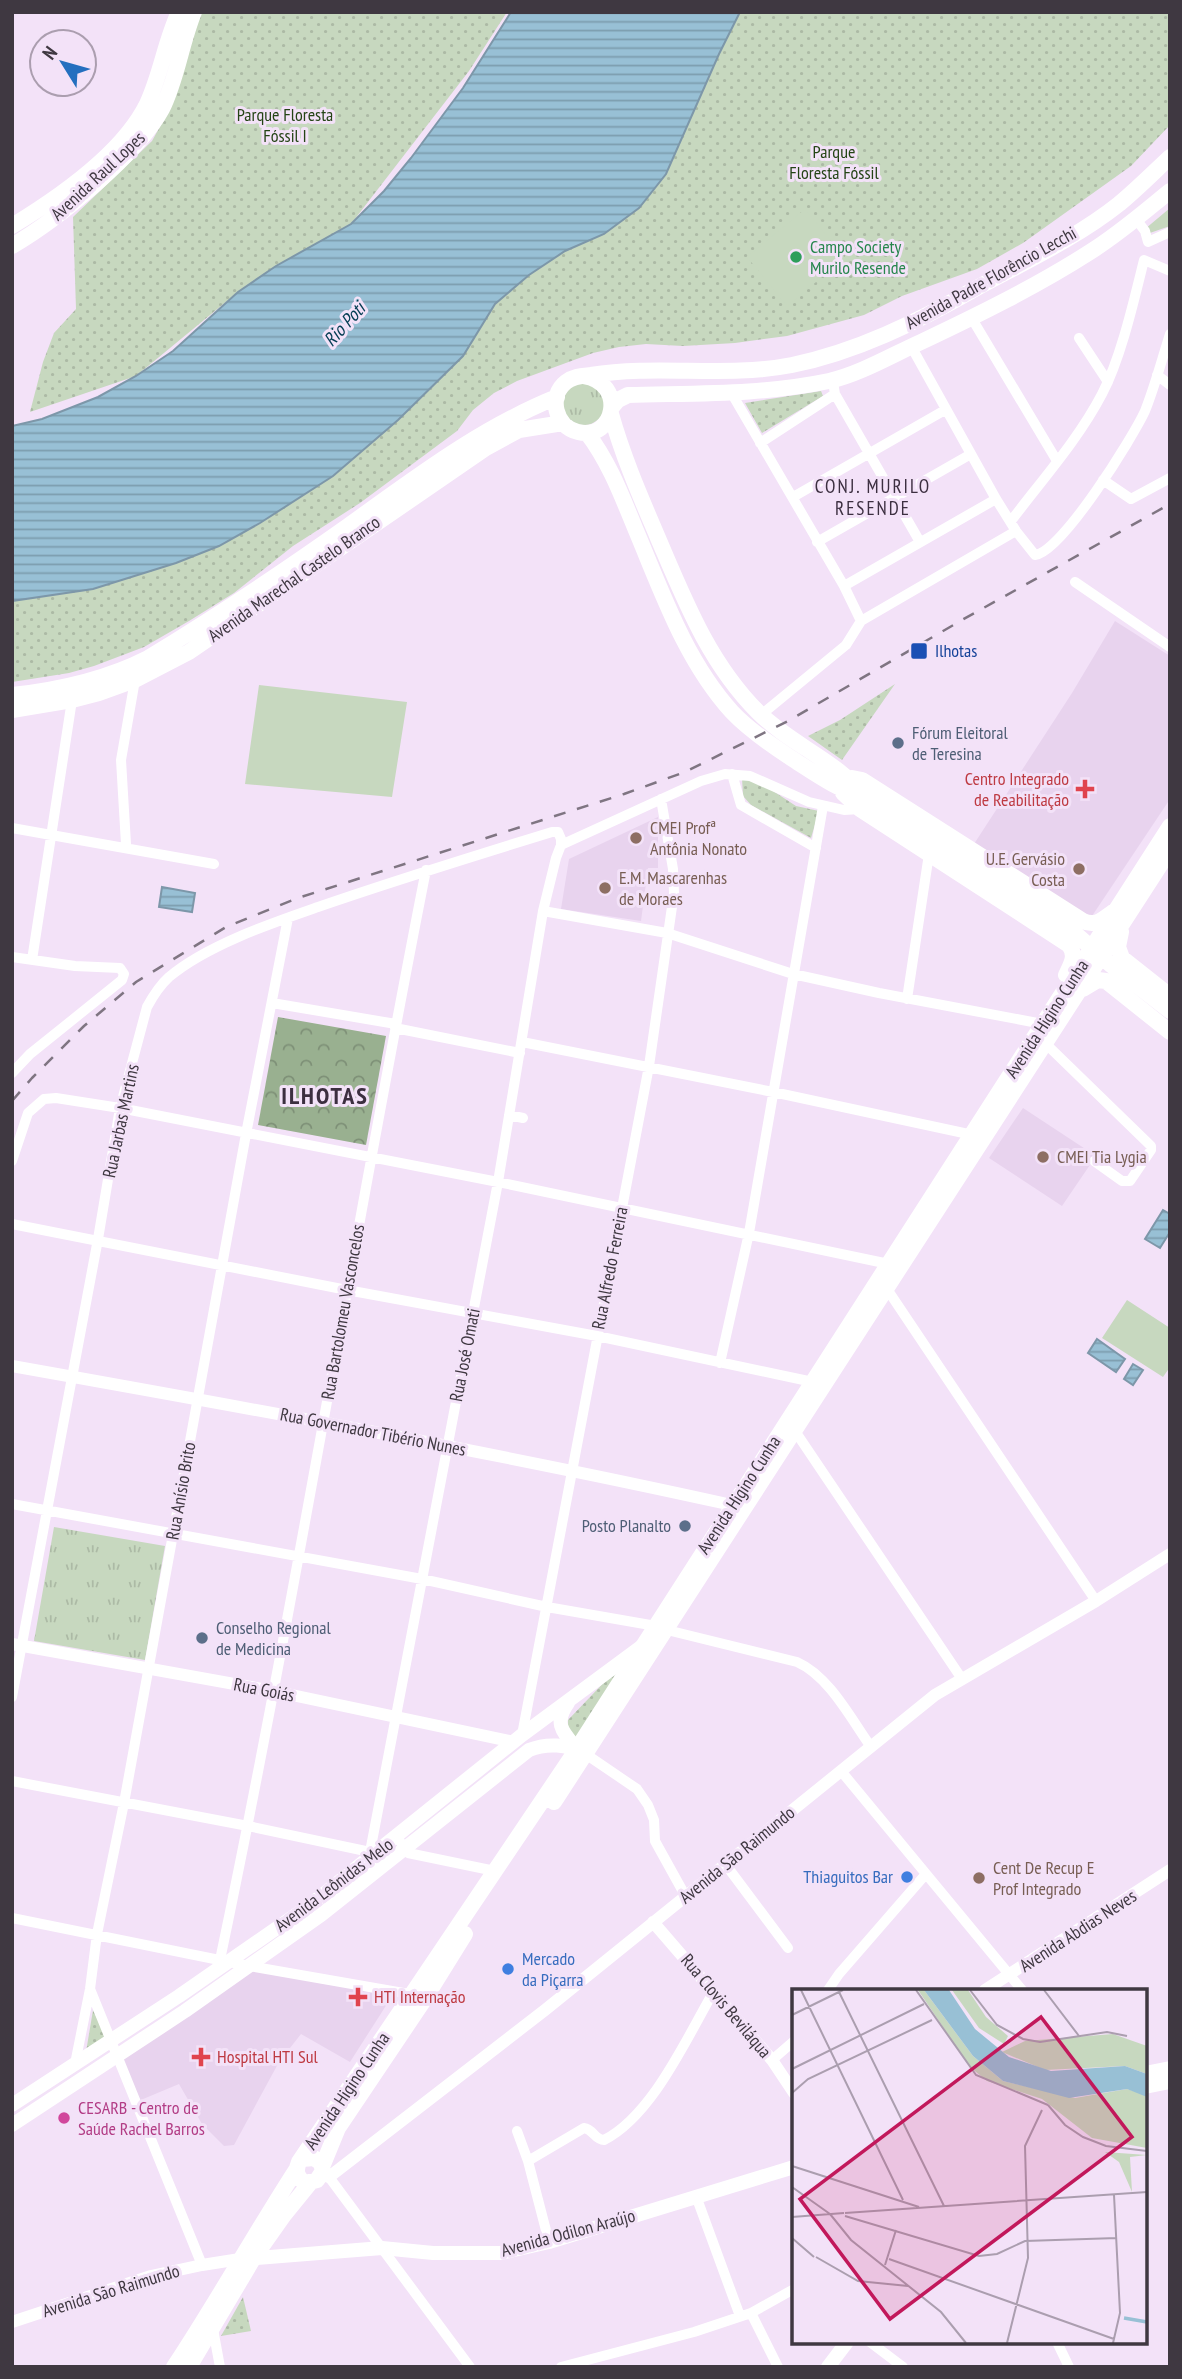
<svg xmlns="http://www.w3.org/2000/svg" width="1182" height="2379" font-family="'PT Sans Narrow',sans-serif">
<defs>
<pattern id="grass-tufts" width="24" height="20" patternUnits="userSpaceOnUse" patternTransform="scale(1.75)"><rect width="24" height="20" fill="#c7d8bf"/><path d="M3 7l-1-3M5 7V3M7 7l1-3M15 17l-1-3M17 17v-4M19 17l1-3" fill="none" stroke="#acbaa5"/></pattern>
<pattern id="forest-crowns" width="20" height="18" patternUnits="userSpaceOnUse" patternTransform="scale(1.75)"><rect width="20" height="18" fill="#99b090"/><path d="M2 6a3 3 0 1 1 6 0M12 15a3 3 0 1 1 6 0" fill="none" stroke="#7e9077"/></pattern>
<pattern id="park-dots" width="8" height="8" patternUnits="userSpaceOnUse" patternTransform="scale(1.75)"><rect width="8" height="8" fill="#c7d8bf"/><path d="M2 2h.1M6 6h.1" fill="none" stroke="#acbaa5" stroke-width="1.8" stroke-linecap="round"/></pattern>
<pattern id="water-rules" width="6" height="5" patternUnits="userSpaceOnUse" patternTransform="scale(1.75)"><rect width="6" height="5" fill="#98c0d5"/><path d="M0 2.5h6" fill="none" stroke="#7d9dae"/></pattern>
</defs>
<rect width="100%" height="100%" fill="#f3e2f8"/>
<!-- built -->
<path fill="#e8d3ee" d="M1115,621L1170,656V799L1092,916H1087L974,844L1072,693Z
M658,817V868H648L641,921L561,909L569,859Z
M1023,1108L1096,1156L1062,1206L989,1158Z
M252,1963L396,1990L350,2062L301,2034L279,2062L234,2145L224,2146L202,2124L179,2084L136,2102L117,2053Z"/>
<!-- grass -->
<path fill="url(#grass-tufts)" d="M1170,208V226L1147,234L1145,229Z
M563 404a21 21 0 1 1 42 0a21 21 0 1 1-42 0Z
M54,1527L165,1546L145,1660L34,1641Z"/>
<!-- forest -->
<path fill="url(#forest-crowns)" d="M278,1017L386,1036L366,1145L258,1125Z"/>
<!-- park -->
<path fill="url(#park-dots)" d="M200,12H507L469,71L351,224L238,292L136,376L30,412L43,362L54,333L76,309L73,217L152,141L169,110Z
M740,12H1170V125L1131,166L1023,243L977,269L902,296L864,315L787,336L735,343L683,346L646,344L619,347L593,353L517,381L494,393L473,410L457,431L360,503L293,546L234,593L189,621L144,647L94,666L69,673L12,682V601L93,589L176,563L219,546L260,523L333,476L398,420L463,356L495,304L529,275L565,251L604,234L666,173L719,54Z
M821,391L823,396L762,433L745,403Z
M895,684L842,760L808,736L840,720Z
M742,778L767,787L796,806L819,811L811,838L751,805L743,796Z
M613,1673L617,1674L577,1739L568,1727V1720Z
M93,2010L108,2041L86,2052Z
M243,2297L251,2331L221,2336Z"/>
<!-- pitch -->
<path fill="#c7d8bf" d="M805,209L845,258L787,306L747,257Z
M259,685L407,702L392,797L245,784Z
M1127,1300L1170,1328V1367L1163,1377L1102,1338Z"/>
<!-- water -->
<path fill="url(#water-rules)" stroke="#7d97a9" stroke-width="2" d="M511,12H740L719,54L666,174L639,208L604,234L565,251L529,275L495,304L463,356L398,420L333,476L260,523L219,546L176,563L93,589L12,601V426L42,419L98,397L136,376L173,351L238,292L276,266L351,224L384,191L411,158L463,88Z
M162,887L195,893L192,912L159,907Z
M1163,1210L1170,1214V1232L1160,1248L1145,1239Z
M1097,1339L1125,1359L1116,1372L1088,1353Z
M1133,1364L1143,1370L1133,1385L1124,1379Z"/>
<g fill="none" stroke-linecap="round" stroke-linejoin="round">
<!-- minor -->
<path stroke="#fff" stroke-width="10" d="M1136,219L1145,231L1148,242L1170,232
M971,317L1057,461
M1079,338L1108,382
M911,346L996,499L1016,531L1035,555C1062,552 1133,437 1145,411C1155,386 1162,359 1170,334
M1157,375L1170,385
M732,394L844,586L861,621
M835,394L920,542
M760,443L835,394L834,388
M1103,480L1131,499L1170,478
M793,497L945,410
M1011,521C1042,480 1078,440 1102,394C1121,358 1134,300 1144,260L1170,271
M817,542L971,454
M1075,582L1170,647
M844,586L996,499
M767,710L846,645L861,621L1016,531
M732,774L741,805L816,848
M12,828L214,864
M123,847L126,844L121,760L135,680
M543,911L667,933L793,974L879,993L1043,1024
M12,957L75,966L120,968L124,974L122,980L30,1054L12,1073
M32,960L72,700
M907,999L929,854
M272,1003L396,1024
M395,1028L520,1053
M522,1042L773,1092L973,1135
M1045,1043L1151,1146V1150L1130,1181H1122L1094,1161
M509,1115L523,1118
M12,1161L28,1113L44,1099L56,1098L120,1108L498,1182L889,1264
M12,1224L347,1290L597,1336L813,1382
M887,1289L1096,1601
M720,1363L749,1233L823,806
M795,1431L962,1679
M12,1504L422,1579L547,1607L656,1626
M667,1630L797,1662C829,1676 851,1719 871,1747
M12,1697L98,1239L120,1108L147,1007C153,996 159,986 169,977C207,945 272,923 318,907C396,880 474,856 552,832H558L561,839V845
M522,1735L649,1066L674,893L673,869L661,799
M587,1755L637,1789L648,1805L654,1820L655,1841L686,1897
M841,1771L1022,1990
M12,1781L248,1826L375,1853
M397,1837L408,1853L495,1871
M370,1852L498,1182L543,911L556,858L561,845L701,781L725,774L750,776L809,802L844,810L860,809
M726,1865L788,1948
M12,1918L249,1966L415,1995
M220,1960C296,1598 354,1233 426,870
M90,1989L202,2265
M828,1990L839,1974L925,1875
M772,2060L794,2041
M75,2064L90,1989L97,1934L124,1803L246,1134L288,918
M517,2131L528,2161L549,2242
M528,2161L584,2128C593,2129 595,2140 604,2140C653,2115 687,2037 714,1991
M329,2177L470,2367
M696,2196L740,2316
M751,2313L778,2367
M213,2329L220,2367
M870,2342L903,2367
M1057,2342L1069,2367
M561,2367L694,2332L751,2313L794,2289"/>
<!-- tertiary -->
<path stroke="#fff" stroke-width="12" d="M12,1366C253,1409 493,1452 732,1505
M12,1644L273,1691L514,1742
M653,1922L772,2060L794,2093
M985,1990L1170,1870
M322,2175L329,2177L545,2010L935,1695L1096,1601L1170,1554
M12,2322L151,2276L202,2265L240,2259"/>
<!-- secondary -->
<path stroke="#fff" stroke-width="14" d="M568,1703C553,1724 563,1732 577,1749
M1145,2073L1170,2068
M1145,2087L1170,2082
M12,2105L179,1996L310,1905L522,1735L641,1647
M12,2125L185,2011L321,1915L529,1750C546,1743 568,1744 583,1753
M244,2259L382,2248L433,2253H501L549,2242L794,2167
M828,2367L847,2342"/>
<!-- primary -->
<path stroke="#fff" stroke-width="16" d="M12,226C58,198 123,153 147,104C161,74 165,42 179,12
M12,246C58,219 137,155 162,109C177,79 181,44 194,12
M584,376C627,383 615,441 578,432C555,427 548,396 566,382C574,376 583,376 591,375C658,364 726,378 792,365C856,352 917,322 973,290C1022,263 1075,239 1119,204C1137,189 1153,173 1170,157
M613,406L618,400L628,395C696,393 762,395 829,381C860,374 892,355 921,342C978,315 1037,286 1090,252C1119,234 1144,212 1170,191
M611,414C623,457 641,498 658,538C685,601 709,663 758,712C791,745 838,761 866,798
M587,433C609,462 621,494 635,528C662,592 685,660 732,712C749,730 771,745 791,758C816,774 838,790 866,798L1062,922L1111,965L1170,1011
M12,695C57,690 107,679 148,658C216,617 283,572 348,526C415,478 480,428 557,397
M12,710L72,700L99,693L135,680L189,652L486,448L519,430L563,423
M852,778L862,780L1083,921C1096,927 1103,919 1113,912
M843,793L860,809L1069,945C1077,956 1071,964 1066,975
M1121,932L1118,947L1122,958L1170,996
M1083,989L1098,980L1106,981L1170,1032
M554,1802L1170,850
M302,2159L314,2158L321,2163L323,2171L317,2180L306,2183C297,2179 295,2171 299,2162L577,1749L1170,826
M322,2167L338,2128L424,2000L465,1934
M174,2367C217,2302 254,2235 296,2170
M189,2367L253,2259L284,2215L310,2183"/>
<!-- rail -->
<path stroke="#7f7582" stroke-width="2.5" stroke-dasharray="12 12" stroke-linecap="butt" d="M12,1101L32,1078L84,1026L136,982L226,927L298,898L624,794L685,772L788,721L962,620L1170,504"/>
</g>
<!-- markers -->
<circle fill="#2e9e5b" stroke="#f3e2f8" stroke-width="2.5" cx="796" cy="257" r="7"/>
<rect fill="#1a4fb4" stroke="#f3e2f8" stroke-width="2.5" x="910" y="642" width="18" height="18" rx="3.5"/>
<g fill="#5c6f8a" stroke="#f3e2f8" stroke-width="2.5">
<circle cx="898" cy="743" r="7"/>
<circle cx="685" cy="1526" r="7"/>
<circle cx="202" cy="1638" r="7"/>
</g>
<g fill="#e0444e" stroke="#f3e2f8" stroke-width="2.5">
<path d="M1081.5 778.5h7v7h7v7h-7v7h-7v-7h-7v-7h7z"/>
<path d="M354.5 1986.5h7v7h7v7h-7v7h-7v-7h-7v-7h7z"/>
<path d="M197.5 2046.5h7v7h7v7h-7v7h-7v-7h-7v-7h7z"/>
</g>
<g fill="#8d6e63" stroke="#f3e2f8" stroke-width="2.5">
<circle cx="636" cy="838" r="7"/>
<circle cx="1079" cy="869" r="7"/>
<circle cx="605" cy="888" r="7"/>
<circle cx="1043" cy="1157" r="7"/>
<circle cx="979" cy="1878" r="7"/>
</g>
<g fill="#3f7fe0" stroke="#f3e2f8" stroke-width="2.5">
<circle cx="907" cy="1877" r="7"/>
<circle cx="508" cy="1969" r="7"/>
</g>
<circle fill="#d1479c" stroke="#f3e2f8" stroke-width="2.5" cx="64" cy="2118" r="7"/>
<g text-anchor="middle" stroke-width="6" stroke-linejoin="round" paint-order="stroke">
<!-- park labels -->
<g font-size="18" fill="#244415" stroke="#f3e2f8">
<text x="285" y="121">Parque Floresta<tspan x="285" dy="21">Fóssil I</tspan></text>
<text x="834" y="158">Parque<tspan x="834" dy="21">Floresta Fóssil</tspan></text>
</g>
<!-- street labels -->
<g font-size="18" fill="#3f3841" stroke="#f3e2f8">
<text transform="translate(98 176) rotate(-43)" y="6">Avenida Raul Lopes</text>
<text transform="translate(991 278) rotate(-29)" y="6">Avenida Padre Florêncio Lecchi</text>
<text transform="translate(294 579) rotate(-35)" y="6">Avenida Marechal Castelo Branco</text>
<text transform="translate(1047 1019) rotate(-57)" y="6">Avenida Higino Cunha</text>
<text transform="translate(121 1121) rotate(-78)" y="6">Rua Jarbas Martins</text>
<text transform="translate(610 1268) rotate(-79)" y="6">Rua Alfredo Ferreira</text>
<text transform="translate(343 1312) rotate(-80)" y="6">Rua Bartolomeu Vasconcelos</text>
<text transform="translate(465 1355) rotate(-79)" y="6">Rua José Omati</text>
<text transform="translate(373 1432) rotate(11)" y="6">Rua Governador Tibério Nunes</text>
<text transform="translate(181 1491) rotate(-80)" y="6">Rua Anísio Brito</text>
<text transform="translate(739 1495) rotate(-57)" y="6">Avenida Higino Cunha</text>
<text transform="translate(264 1690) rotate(11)" y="6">Rua Goiás</text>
<text transform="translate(737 1855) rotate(-39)" y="6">Avenida São Raimundo</text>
<text transform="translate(334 1885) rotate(-37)" y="6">Avenida Leônidas Melo</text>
<text transform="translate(1078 1931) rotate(-33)" y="6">Avenida Abdias Neves</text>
<text transform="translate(726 2006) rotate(50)" y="6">Rua Clovis Beviláqua</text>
<text transform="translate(347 2091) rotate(-56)" y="6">Avenida Higino Cunha</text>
<text transform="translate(568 2233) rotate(-15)" y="6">Avenida Odilon Araújo</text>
<text transform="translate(111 2291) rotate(-17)" y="6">Avenida São Raimundo</text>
</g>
<!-- leisure labels -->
<g font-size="18" fill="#27864d" stroke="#f3e2f8" text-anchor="start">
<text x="810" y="253">Campo Society<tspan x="810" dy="21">Murilo Resende</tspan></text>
</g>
<!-- transit labels -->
<g font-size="18" fill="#164399" stroke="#f3e2f8" text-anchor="start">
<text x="935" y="657">Ilhotas</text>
</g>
<!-- service labels -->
<g font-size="18" fill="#4e5e75" stroke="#f3e2f8" text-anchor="start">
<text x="912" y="739">Fórum Eleitoral<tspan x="912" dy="21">de Teresina</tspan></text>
<text x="671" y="1532" text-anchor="end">Posto Planalto</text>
<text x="216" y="1634">Conselho Regional<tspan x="216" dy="21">de Medicina</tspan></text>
</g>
<!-- health labels -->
<g font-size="18" fill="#be3a42" stroke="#f3e2f8" text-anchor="start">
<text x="1069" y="785" text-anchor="end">Centro Integrado<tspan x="1069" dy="21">de Reabilitação</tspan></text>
<text x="374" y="2003">HTI Internação</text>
<text x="217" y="2063">Hospital HTI Sul</text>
</g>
<!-- education labels -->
<g font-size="18" fill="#785e54" stroke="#f3e2f8" text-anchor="start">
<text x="650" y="834">CMEI Profª<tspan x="650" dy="21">Antônia Nonato</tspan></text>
<text x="1065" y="865" text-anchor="end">U.E. Gervásio<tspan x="1065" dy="21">Costa</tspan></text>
<text x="619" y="884">E.M. Mascarenhas<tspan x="619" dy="21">de Moraes</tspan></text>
<text x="1057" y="1163">CMEI Tia Lygia</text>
<text x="993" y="1874">Cent De Recup E<tspan x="993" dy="21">Prof Integrado</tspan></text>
</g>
<!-- shop labels -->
<g font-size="18" fill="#366cbe" stroke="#f3e2f8" text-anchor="end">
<text x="893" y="1883">Thiaguitos Bar</text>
<text x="522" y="1965" text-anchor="start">Mercado<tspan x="522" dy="21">da Piçarra</tspan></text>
</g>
<!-- hotel labels -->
<g font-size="18" fill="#b23c85" stroke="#f3e2f8" text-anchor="start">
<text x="78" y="2114">CESARB - Centro de<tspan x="78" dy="21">Saúde Rachel Barros</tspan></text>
</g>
<!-- water labels -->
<g font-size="19" font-style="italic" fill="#043d53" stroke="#f3e2f8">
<text transform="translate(344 324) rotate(-48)" y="7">Rio Poti</text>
</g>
<!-- neighbourhood labels -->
<g font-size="19" letter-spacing="2" fill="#3c2f40" stroke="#f3e2f8">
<text x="873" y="493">CONJ. MURILO<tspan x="873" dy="22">RESENDE</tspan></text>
</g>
<!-- district labels -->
<g font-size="24" font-weight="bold" letter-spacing="2" fill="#3c2f40" stroke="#f3e2f8">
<text x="325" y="1104">ILHOTAS</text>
</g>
</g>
<!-- overview -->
<g transform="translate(792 1989)">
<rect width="355" height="355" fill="#f3e2f8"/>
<path d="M313,163L355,166L338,168L340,203L327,173Z" fill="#c7d8bf"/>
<path d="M126,1H132L181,67L211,92L283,109L335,100L351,105L355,108V159L300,149L250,110L195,92L178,78ZM160,1H176L194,28L216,47L212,55L187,39ZM321,45L355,57V85L333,77L253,81L210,63L233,52Z" fill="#c7d8bf"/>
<path d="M132,1H157L183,40L217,68L259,82L333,77L355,85V108L335,100L277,109L211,92L181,67Z" fill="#98c0d5"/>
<path fill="none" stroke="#98c0d5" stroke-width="3.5" d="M332,329L355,333"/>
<path fill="none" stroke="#ab9eaf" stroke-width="2" d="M9,1L111,211M124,1L184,86L256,116M178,1L205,36L231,50L248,53L315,43L335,47M252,1L287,47M47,3L152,217M0,26L51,1M0,80L132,15M0,104L16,90L140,31M256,116L273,136L291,148L314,157L355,162M0,177L127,218M0,198L38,225M53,224L355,203M38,225L59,251L149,323L174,354M53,227L187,267L205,265L233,252L325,249M0,228L52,224M0,249L22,268M24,268L66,292L116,297M97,270L322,350M93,276L104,241M215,354L236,269L233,157L250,121M321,354L328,324L322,206"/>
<path fill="#c2185b" fill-opacity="0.15" stroke="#c2185b" stroke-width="3.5" d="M249,28L340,148L98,330L8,210Z"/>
<rect width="355" height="355" fill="none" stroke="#3f3841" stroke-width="3.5"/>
</g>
<!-- border -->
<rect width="1182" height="2379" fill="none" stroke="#3f3841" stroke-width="28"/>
<!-- north arrow -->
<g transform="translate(63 63) rotate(307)"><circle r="33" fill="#f3e2f8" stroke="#ab9eaf" stroke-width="2"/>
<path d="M0-5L12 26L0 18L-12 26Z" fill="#246fbf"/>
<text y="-10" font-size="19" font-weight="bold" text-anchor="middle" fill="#3f3841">N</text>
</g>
</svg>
